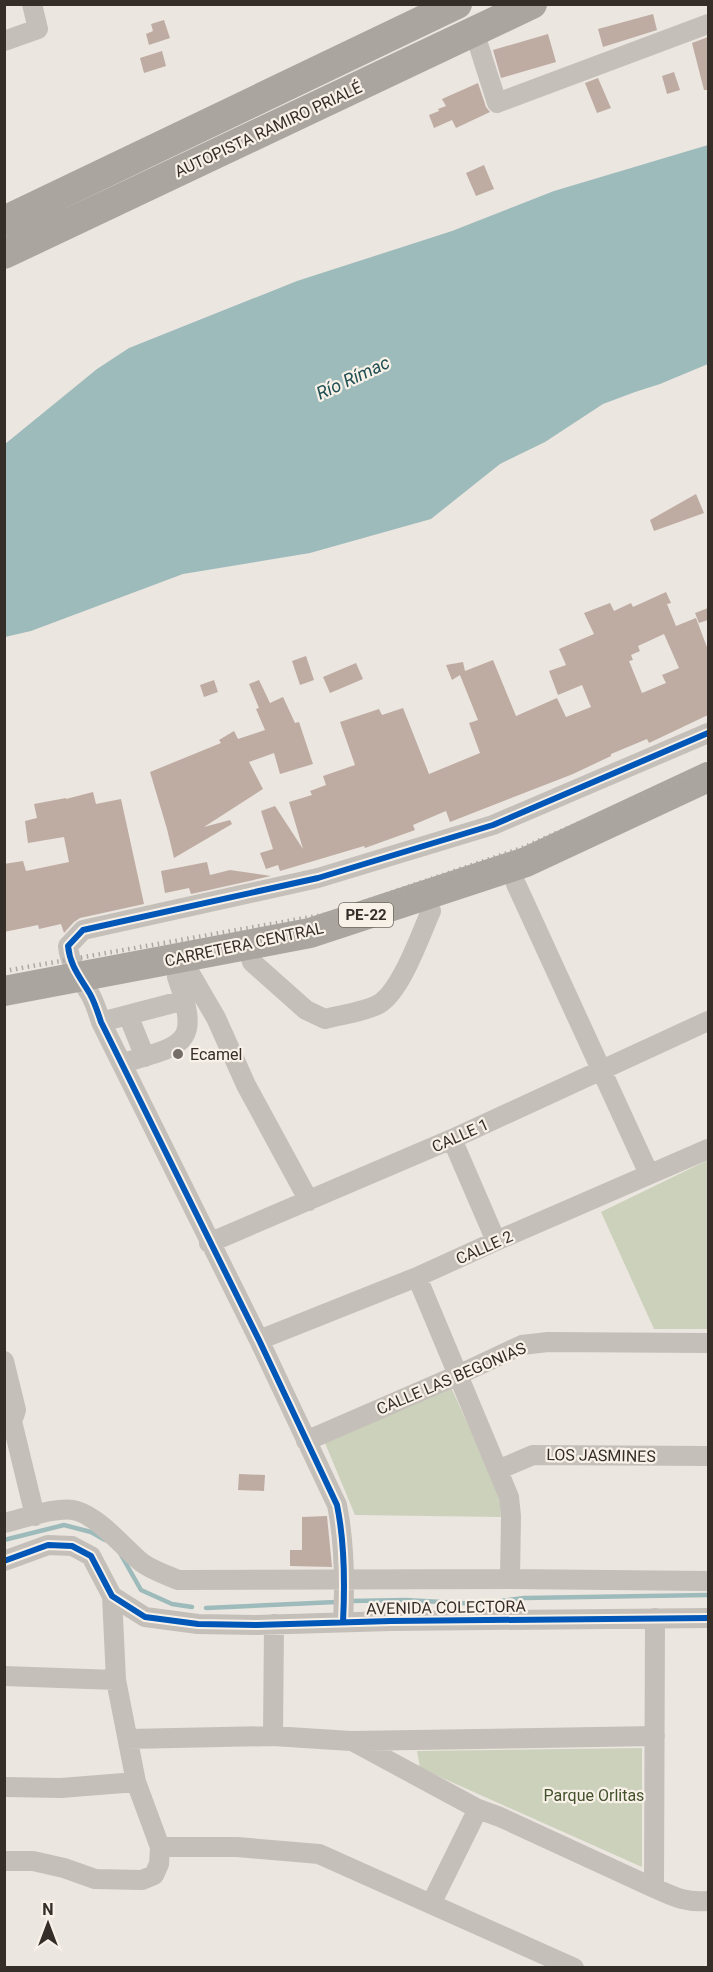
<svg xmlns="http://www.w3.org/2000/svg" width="713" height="1972" font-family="Roboto,sans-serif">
<rect width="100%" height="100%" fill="#ece6e0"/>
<!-- green -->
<path fill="#ccd1bb" d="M708,1160V1329H654L601,1212Z
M449,1383L499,1492L501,1517L355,1515L325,1443Z
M642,1748V1867L420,1768L417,1751Z"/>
<!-- water -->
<path fill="#9ebbbc" d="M708,145V364L660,384L635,392L603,404L545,442L500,464L431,519L310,553L183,574L31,631L5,637V444L97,369L129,348L297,281L452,231L554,191Z"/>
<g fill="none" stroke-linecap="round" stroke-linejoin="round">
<!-- stream -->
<path stroke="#9ebbbc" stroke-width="4.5" d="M4,1540L64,1525L91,1532L105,1540
M120,1553L141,1590L172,1604L192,1607
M350,1601L406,1600L477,1604L524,1598L708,1595
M206,1608L336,1602"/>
</g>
<!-- building -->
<path fill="#beaca3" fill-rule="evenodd" d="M653,14L657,30L603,47L598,29Z
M164,20L170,38L149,45L146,34L153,31L151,24Z
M548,34L556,62L501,78L493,50Z
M708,37V90H704L692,43Z
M162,51L166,66L144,73L140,58Z
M674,72L680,90L667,94L662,76Z
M598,78L611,108L597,113L585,83Z
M478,83L486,107L490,112L456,128L452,120L434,128L429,115L439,111L438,109L446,106L442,99Z
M484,165L494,189L476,196L466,173Z
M696,494L704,513L654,531L650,520Z
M666,592L671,603L667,604L676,626L696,618L708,650V715L649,743L647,739L611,754V756L573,774L450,822L446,811L413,825L415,830L365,848L364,846L280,871L278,865L266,869L260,853L273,849L261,811L275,806L303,849L289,802L312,795L310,791L326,785L323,776L355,765L340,722L379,709L382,715L403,708L429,774L480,753L469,723L478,720L460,675L452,680L446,665L463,662L465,671L493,660L516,716L557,698L566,717L591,707L582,685L558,695L549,671L566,665L559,649L594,634L584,613L610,603L614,611L631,603L633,607ZM664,634L679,668L662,675L666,683L642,693L629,661L633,660L631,655L640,651L638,646Z
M708,608V620L699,623L695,613Z
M306,656L314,680L300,685L292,661Z
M356,663L363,679L330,693L323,677Z
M214,680L218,692L204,697L200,685Z
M259,680L270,703L283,697L295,723L299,722L313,764L280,774L274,753L249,762L263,789L204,827L230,820L232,824L174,858L167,829L150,772L221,743L219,740L234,731L238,739L265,730L256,709L259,708L249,684Z
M93,792L96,804L121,799L144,904L80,918L74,922L64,933L61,924L39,929L38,925L4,932V864L23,861L26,871L69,862L64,837L28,843L25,821L37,818L34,804L66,798V799Z
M207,862L210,875L230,870L271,876L191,894L189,888L165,893L161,871Z
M239,1474L265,1475L264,1491L238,1490Z
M327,1516L332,1567L290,1566V1550H302V1517Z"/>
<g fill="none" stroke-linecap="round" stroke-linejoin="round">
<!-- minor -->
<path stroke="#c5bfb9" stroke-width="20" d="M474,31L497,103L708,24
M4,41L38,29L32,4
M516,884L649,1174
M247,945L252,962L306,1010L325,1019C340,1015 365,1012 379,1004C401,991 420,936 431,911
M191,975L216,1018L246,1085L309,1201
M128,1015L145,1057
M101,1022L185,1000
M123,1063C183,1045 202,1046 177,977
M452,1139L496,1241
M209,1243L452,1139L708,1021
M417,1277L509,1497L511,1516L510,1579
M259,1340L417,1277L496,1241L708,1149
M4,1361L16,1410L14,1416L4,1417
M11,1417L35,1516
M306,1441L458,1375L522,1345L548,1342L708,1343
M498,1470L533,1455L708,1456
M4,1523C22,1519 60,1505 77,1511C100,1518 123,1547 141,1562C151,1570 167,1575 178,1580L510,1579L708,1581
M4,1561L48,1545L72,1546L91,1556L112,1596L145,1617L198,1624L256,1625L391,1621L708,1618
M655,1618L654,1888C674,1897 686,1903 708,1901
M343,1622C345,1583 345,1544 337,1505L259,1340L101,1022C98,1013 95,1003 90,994C80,977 70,966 68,946L83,930L318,878L493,825L708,733
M4,1676L116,1680
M273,1736L274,1624
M128,1739L273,1736L351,1741L655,1736
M354,1742L478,1809L500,1817L654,1888
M4,1787L61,1788L136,1782
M160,1847H237L319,1854L574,1968
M4,1861H33L64,1868L95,1879L142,1880L154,1875L159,1864L160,1847L136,1782L116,1680L112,1596
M431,1904L478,1809"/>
<!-- highway -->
<path stroke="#aba59f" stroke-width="30" d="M4,221L457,4
M4,254L532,4
M4,991L310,933L526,862L708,777"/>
<!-- rail -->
<path stroke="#aca8a4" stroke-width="4.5" stroke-dasharray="1.5 4.5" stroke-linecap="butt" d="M4,971L328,914L522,848L708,767"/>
<defs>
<path id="cycleway" d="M4,1561L48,1545L72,1546L91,1556L112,1596L145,1617L198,1624L256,1625L391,1621L708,1618
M343,1622C345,1583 345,1544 337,1505L259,1340L101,1022C98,1013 95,1003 90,994C80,977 70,966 68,946L83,930L318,878L493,825L708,733"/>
</defs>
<!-- cycleway casing -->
<use href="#cycleway" stroke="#f8f1e8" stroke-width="10"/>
<!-- cycleway -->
<use href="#cycleway" stroke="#0057b8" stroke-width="6"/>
</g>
<!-- markers -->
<circle fill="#756e68" stroke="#f8f1e8" stroke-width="2" cx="178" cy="1054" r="6"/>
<g text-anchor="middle" stroke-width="4.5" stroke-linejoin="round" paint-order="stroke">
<!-- shield labels -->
<rect fill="#f8f1e8" stroke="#706862" stroke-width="1.5" x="339" y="903" width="54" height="24" rx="4.5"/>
<g font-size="15" font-weight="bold" fill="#352d28">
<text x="366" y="920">PE-22</text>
</g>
<!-- street labels -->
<g font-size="16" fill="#352d28" stroke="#f8f1e8">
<text transform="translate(268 129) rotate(-25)" y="6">AUTOPISTA RAMIRO PRIALÉ</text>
<text transform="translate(244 944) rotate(-12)" y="6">CARRETERA CENTRAL</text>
<text transform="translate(460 1135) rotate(-24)" y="6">CALLE 1</text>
<text transform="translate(484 1247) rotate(-24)" y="6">CALLE 2</text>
<text transform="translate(451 1378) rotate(-23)" y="6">CALLE LAS BEGONIAS</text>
<text transform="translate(601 1455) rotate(1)" y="6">LOS JASMINES</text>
<text transform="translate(446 1607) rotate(-1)" y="6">AVENIDA COLECTORA</text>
</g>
<!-- poi labels -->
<g font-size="16" fill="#352d28" stroke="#f8f1e8" text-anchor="start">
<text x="190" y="1060">Ecamel</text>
</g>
<!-- park labels -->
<g font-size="16" fill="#43522d" stroke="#f8f1e8">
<text x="594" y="1801">Parque Orlitas</text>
</g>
<!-- water labels -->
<g font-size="18" font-style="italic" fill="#204f54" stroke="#f8f1e8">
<text transform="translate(353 378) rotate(-25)" y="6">Río Rímac</text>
</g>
</g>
<!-- border -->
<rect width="713" height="1972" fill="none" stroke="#352d28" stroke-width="12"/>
<!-- north arrow -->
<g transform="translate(48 1924)" stroke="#f8f1e8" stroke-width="4.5" paint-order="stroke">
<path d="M0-4.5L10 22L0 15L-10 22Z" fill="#352d28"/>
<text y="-9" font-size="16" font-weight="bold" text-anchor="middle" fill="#352d28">N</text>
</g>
</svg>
